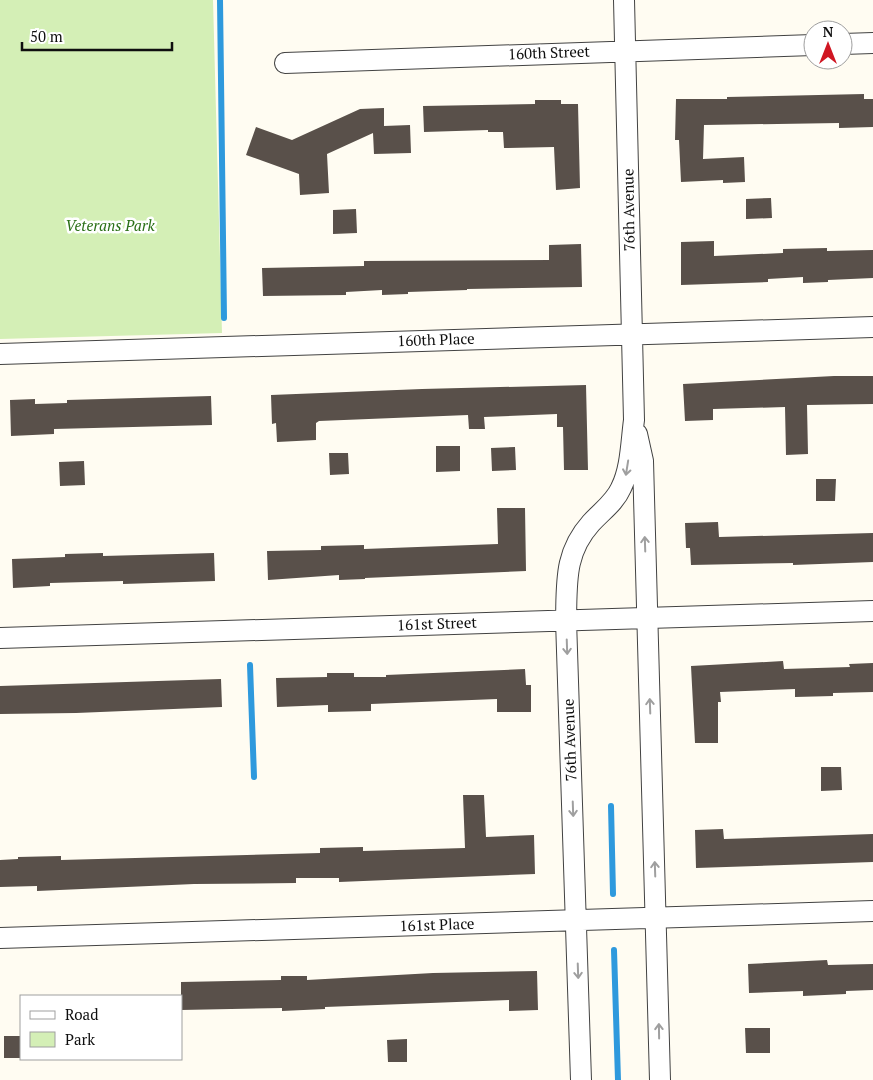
<svg xmlns="http://www.w3.org/2000/svg" width="873" height="1080" font-family="'PT Serif',serif">
<rect width="100%" height="100%" fill="#fffcf2"/>
<!-- green -->
<path fill="#d4efb6" d="M0,0H213L222,333L0,339Z"/>
<g fill="none" stroke-linecap="round" stroke-linejoin="round">
<!-- stream -->
<path stroke="#2e99dd" stroke-width="6" d="M220,0L224,318
M250,665L254,777
M611,806L613,894
M614,950L618,1080"/>
</g>
<!-- building -->
<path fill="#59504a" d="M864,94V99H873V127L839,128V123L704,125L703,159L744,157L745,182L723,183V180L681,182L679,140H675L676,99H727V97Z
M535,100H561V104H578L580,188L556,190L554,147L504,148L503,132H488V130L424,132L423,106L535,104Z
M384,108V126L410,125L411,153L374,154L373,133L327,154L329,193L300,195L299,174L246,155L256,127L292,140L360,109Z
M771,198L772,218L746,219V199Z
M356,209L357,233L333,234V210Z
M714,241V256L783,253V249L827,248V251L873,250V278L828,280V282L803,283V277L768,279V282L681,285V242Z
M581,244L582,287L467,289V290L408,292V294L382,295V290L346,292V295L263,296L262,268L364,266V261L549,260V245Z
M834,376H873V404L807,405L808,454L786,455L785,407L713,409V420L685,421L683,384Z
M586,385L588,470H564L563,427H557V414L484,417L485,429H469L468,415L319,421L316,423V440L277,442L276,423L272,424L271,395L422,389Z
M211,396L212,425L54,429V434L11,436L10,400L35,399V404L67,403V400Z
M436,446H460V471L436,472Z
M515,447L516,470L492,471L491,448Z
M329,453H348L349,474L330,475Z
M84,461L85,485L60,486L59,462Z
M816,479H836L835,501H816Z
M497,508H525L526,571L365,578V579L339,580V575L268,580L267,551L321,550V546L364,545V549L498,544Z
M718,522L719,537L873,533V562L793,565V563L691,565L690,548H686L685,523Z
M103,553V556L214,553L215,581L123,584V581L50,583V586L13,588L12,559L65,557V554Z
M783,661L784,669L850,667L849,664L873,663V692L833,693V696L795,697V689L720,692L721,702H718V743H695L691,666Z
M525,669L526,685H531V712H497V699L371,704V711L328,712V705L277,707L276,678L327,677V673H354V677H386V675Z
M221,679L222,707L76,713L0,714V686Z
M821,767H841L842,790L821,791Z
M463,795H484L486,837L534,835L535,874L339,882V878H296V883L194,884L37,891V886L0,887V860L18,859V857L61,856V860L320,853V848L363,847V851L465,848Z
M723,829L724,839L873,834V862L696,868L695,830Z
M827,960L828,965L873,964V990L846,991V994L803,996V991L749,993L748,964Z
M537,971L538,1010L509,1011V1000L325,1007V1009L282,1011V1008L181,1010V982L281,980V976H307V980L433,973Z
M745,1028H770V1053H746Z
M4,1036H21V1058H4Z
M407,1039V1062H388L387,1040Z"/>
<g fill="none" stroke-linecap="round" stroke-linejoin="round">
<defs>
<path id="minor" d="M843,44L873,43
M285,63L813,45
M0,354L873,327
M637,434L643,461L660,1080
M0,638L873,611
M0,938L873,911
M581,1080L566,620C567,583 564,553 591,523C602,511 615,502 621,488C631,468 631,442 634,420L624,0"/>
</defs>
<!-- minor casing -->
<use href="#minor" stroke="#424242" stroke-width="22"/>
<!-- minor -->
<use href="#minor" stroke="#fff" stroke-width="20"/>
</g>
<!-- one-way arrows -->
<defs><path id="oneway-shaft" d="M-6 0H5M1.5-3L5.5 0L1.5 3" fill="none" stroke-width="1.6" stroke-linecap="round" stroke-linejoin="round" transform="scale(1.25)"/></defs>
<g stroke="#9f9f9f">
<use href="#oneway-shaft" transform="translate(627 468) rotate(99)"/>
<use href="#oneway-shaft" transform="translate(645 544) rotate(-92)"/>
<use href="#oneway-shaft" transform="translate(567 647) rotate(88)"/>
<use href="#oneway-shaft" transform="translate(650 706) rotate(-92)"/>
<use href="#oneway-shaft" transform="translate(573 809) rotate(88)"/>
<use href="#oneway-shaft" transform="translate(655 869) rotate(-92)"/>
<use href="#oneway-shaft" transform="translate(578 971) rotate(88)"/>
<use href="#oneway-shaft" transform="translate(659 1031) rotate(-91)"/>
</g>
<g text-anchor="middle" stroke-width="5" stroke-linejoin="round" paint-order="stroke">
<!-- street labels -->
<g font-size="15" fill="#0f0f0f" stroke="#fff">
<text transform="translate(549 53) rotate(-2)" y="5">160th Street</text>
<text transform="translate(629 210) rotate(-91)" y="5">76th Avenue</text>
<text transform="translate(436 340) rotate(-2)" y="5">160th Place</text>
<text transform="translate(437 624) rotate(-2)" y="5">161st Street</text>
<text transform="translate(570 740) rotate(-92)" y="5">76th Avenue</text>
<text transform="translate(437 925) rotate(-2)" y="5">161st Place</text>
</g>
<!-- park labels -->
<g font-size="15" font-style="italic" fill="#2b7017" stroke="#fff">
<text x="110" y="231">Veterans Park</text>
</g>
</g>
<!-- legend -->
<rect x="20" y="995" width="162" height="65" fill="#ffffff" stroke="#9f9f9f"/>
<rect x="30" y="1011" width="25" height="8" fill="#ffffff" stroke="#9f9f9f"/>
<text x="65" y="1020" font-size="15" fill="#0f0f0f">Road</text>
<rect x="30" y="1032" width="25" height="15" fill="#d4efb6" stroke="#9f9f9f"/>
<text x="65" y="1045" font-size="15" fill="#0f0f0f">Park</text>
<!-- north arrow -->
<g transform="translate(828 45)"><circle r="24" fill="#ffffff" stroke="#9f9f9f"/>
<path d="M0-4L9 19L0 12L-9 19Z" fill="#d01622"/>
<text y="-8" font-size="14" font-weight="bold" text-anchor="middle" fill="#0f0f0f">N</text>
</g>
<!-- scale -->
<path d="M22 42v8h150v-8" fill="none" stroke="#0f0f0f" stroke-width="2.5"/>
<text x="30" y="42" font-size="15" fill="#0f0f0f" stroke="#ffffff" stroke-width="4" paint-order="stroke">50 m</text>
</svg>
